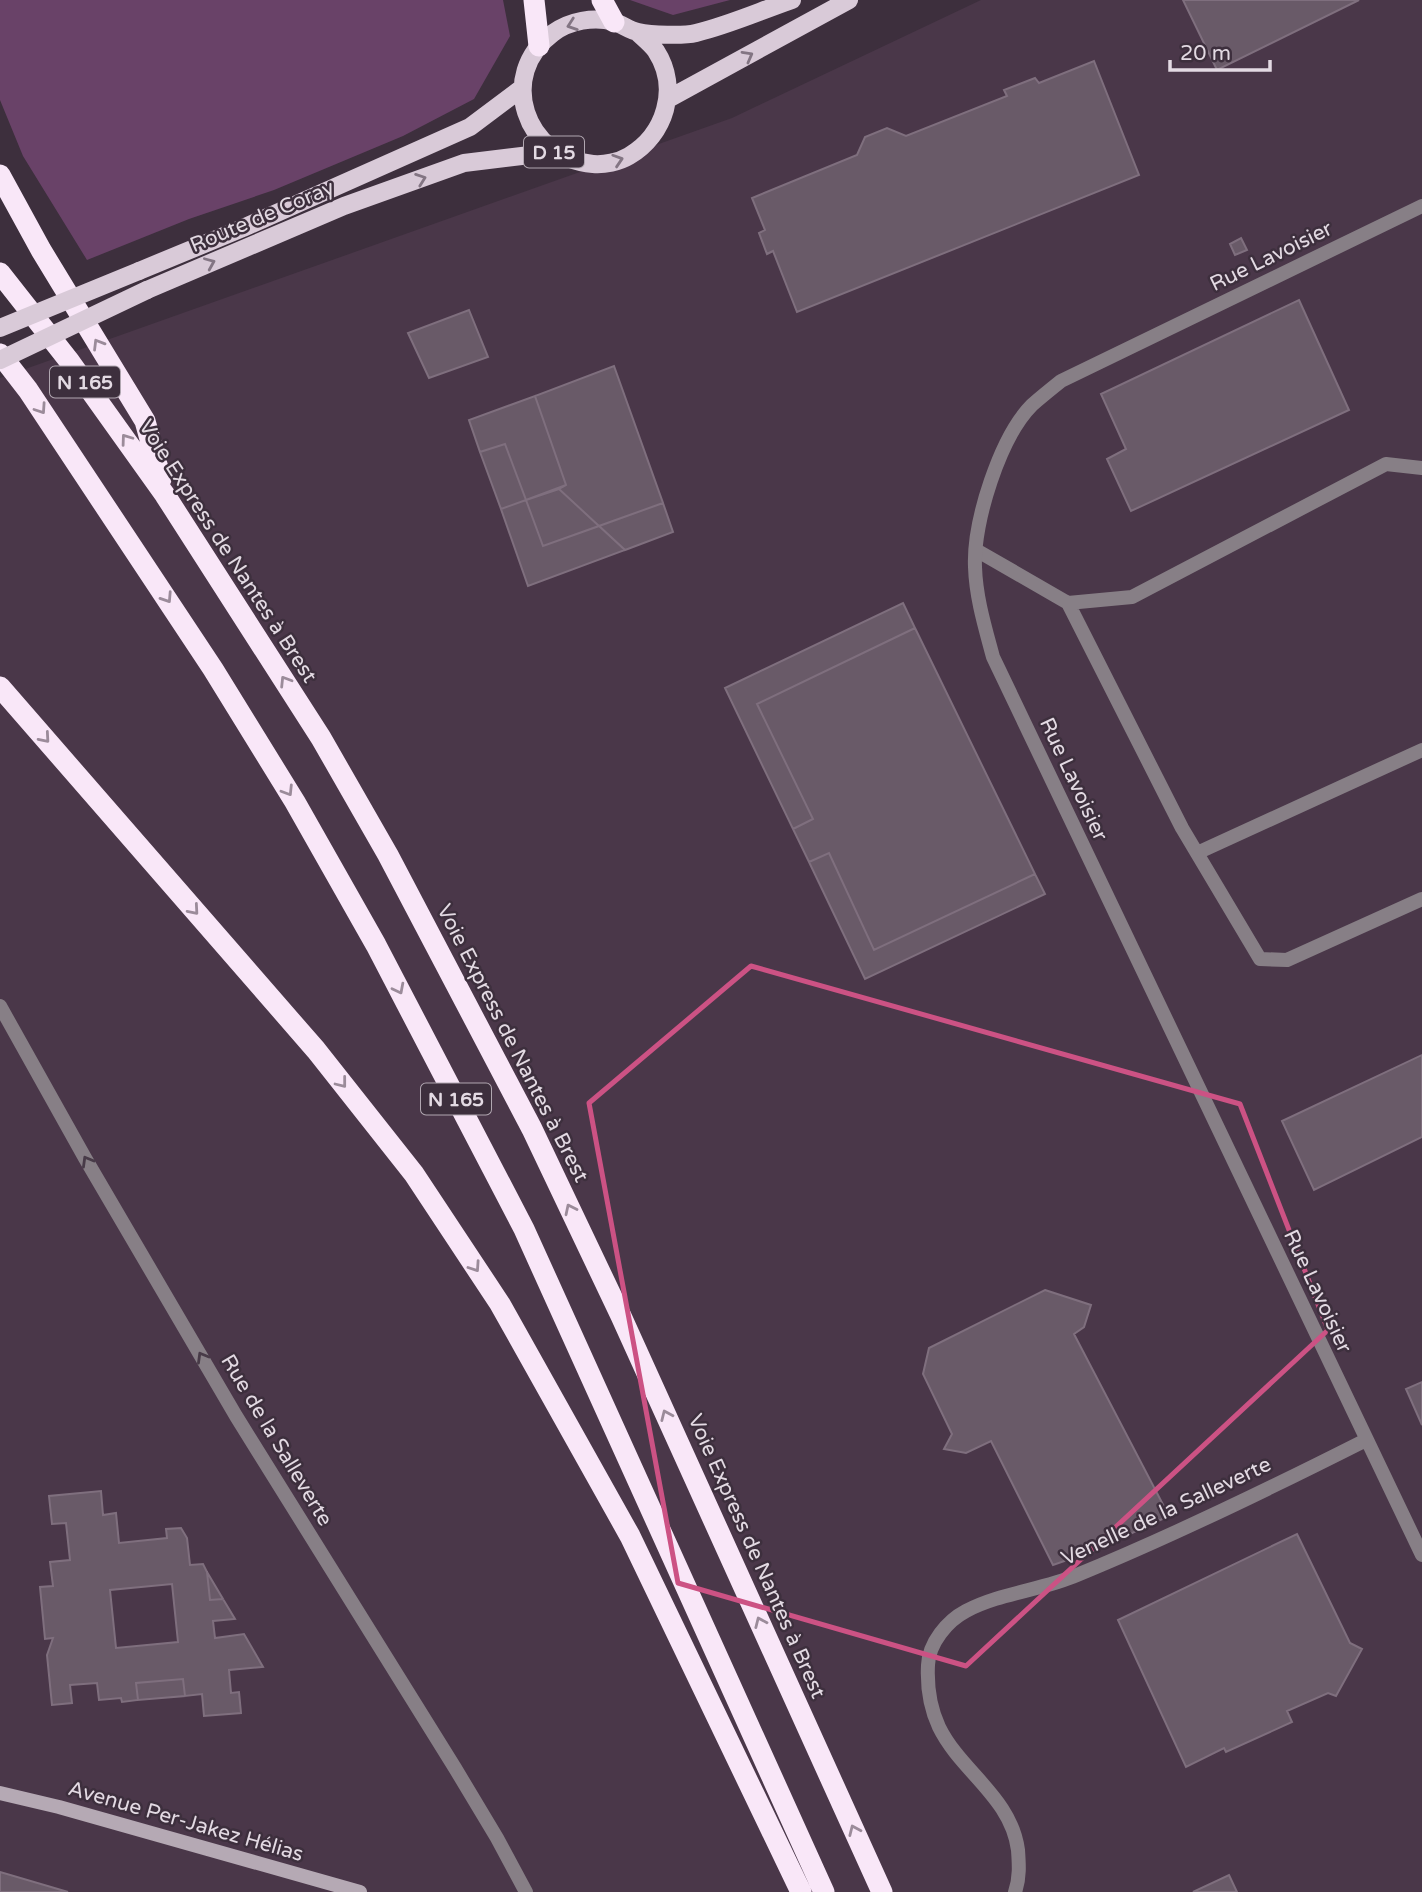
<svg xmlns="http://www.w3.org/2000/svg" width="1422" height="1892" font-family="'Varela Round',sans-serif">
<rect width="100%" height="100%" fill="#3d2f3d"/>
<!-- built -->
<path fill="#4a3749" d="M981,0H1422V1892H0V378L732,118Z"/>
<!-- green -->
<path fill="#694268" d="M0,0H503L510,36L474,99L403,136L274,190L189,219L87,260L23,156L0,100Z
M630,0H730L673,15Z"/>
<!-- building -->
<path fill="#695a68" stroke="#7f6f7e" stroke-width="2" fill-rule="evenodd" d="M1183,0H1359L1217,70Z
M1094,61L1139,175L797,312L773,251L767,254L759,233L765,230L752,198L857,155L865,137L887,128L906,136L1007,96L1004,90L1035,78L1039,83Z
M1241,238L1247,250L1235,255L1230,244Z
M1299,300L1349,410L1131,511L1107,459L1126,449L1101,394Z
M469,310L488,357L429,378L408,333Z
M614,366L663,503L599,526L559,489L566,485L535,396Z
M535,396L566,485L526,500L505,444L480,452L469,420Z
M505,444L526,500L501,509L480,452Z
M559,489L599,526L543,546L526,500Z
M526,500L543,546L599,526L625,550L528,586L501,509Z
M663,503L673,532L625,550L599,526Z
M903,603L915,628L757,704L813,819L793,829L725,688Z
M915,628L1035,874L874,950L829,853L809,862L793,829L813,819L757,704Z
M829,853L874,950L1035,874L1045,894L865,979L809,862Z
M1422,1055V1137L1314,1190L1282,1121Z
M1045,1290L1091,1305L1084,1327L1074,1334L1169,1516L1093,1551L1053,1565L991,1441L966,1453L944,1449L952,1434L923,1374L929,1348Z
M1422,1382V1425L1406,1389Z
M101,1491L103,1515L116,1513L119,1543L167,1538L166,1529L181,1528L187,1538L190,1565L203,1564L207,1572L210,1600L223,1599L235,1619L213,1621L215,1638L244,1634L263,1667L229,1670L231,1693L239,1692L241,1713L204,1716L202,1694L185,1696L183,1679L136,1683L138,1700L122,1702L121,1698L99,1700L97,1683L70,1685L72,1703L52,1705L47,1655L53,1638L45,1639L40,1587L53,1586L50,1562L70,1560L66,1523L52,1524L49,1496ZM172,1584L178,1642L116,1648L110,1590Z
M1297,1534L1350,1643L1362,1649L1336,1696L1328,1693L1287,1711L1292,1722L1226,1752L1224,1748L1186,1767L1118,1620Z
M207,1572L223,1599L210,1600Z
M183,1679L185,1696L138,1700L136,1683Z
M0,1872L68,1892H0Z
M1229,1875L1237,1892H1193Z"/>
<g fill="none" stroke-linecap="round" stroke-linejoin="round">
<!-- lane -->
<path stroke="#877f86" stroke-width="14" d="M976,550L1068,603L1132,597L1386,464L1422,468
M1068,603L1182,828L1260,959L1287,960L1422,899
M1197,853L1422,750"/>
<!-- street -->
<path stroke="#877f86" stroke-width="14" d="M1422,206L1061,381C1051,389 1041,397 1032,405C1000,437 973,522 975,567C976,598 985,627 993,657L1422,1555
M0,1006L85,1158L236,1416L455,1768L497,1838L526,1892
M1015,1892C1020,1878 1019,1864 1018,1850C1011,1797 961,1772 939,1727C930,1708 927,1685 928,1665C929,1643 947,1621 966,1611C1000,1593 1042,1590 1077,1575C1175,1535 1271,1488 1366,1440"/>
<!-- secondary -->
<path stroke="#b5a9b4" stroke-width="14" d="M0,1793L59,1807L360,1892"/>
<!-- primary -->
<path stroke="#d9cad8" stroke-width="18" d="M637,32C643,38 651,44 656,51C680,88 665,135 629,156C619,162 604,165 593,164C525,159 496,75 553,33C569,21 594,16 614,22C622,24 630,31 638,32C651,35 684,36 696,33C729,25 760,11 792,0
M668,99L849,0
M139,271L243,228L470,127L522,88
M147,290L344,206L464,163L555,152"/>
<!-- highway -->
<path stroke="#f9e7f8" stroke-width="21" d="M534,0L539,46
M602,0L614,22
M0,175L41,250L145,421L161,479
M0,273L70,362L165,495L321,738L388,855L532,1129L621,1316L882,1892
M0,354L28,390L213,669L295,802L376,945L524,1229L824,1892
M0,687L316,1050L414,1174L500,1304L630,1536L801,1892"/>
<!-- primary-bridge -->
<path stroke="#d9cad8" stroke-width="18" d="M0,328L139,271
M0,360L147,290"/>
</g>
<!-- one-way arrows -->
<defs><path id="oneway-chevron" d="M-2-3.5L2.5 0L-2 3.5" fill="none" stroke-width="1.6" stroke-linecap="round" stroke-linejoin="round" transform="scale(1.75)"/></defs>
<g stroke="#837583">
<use href="#oneway-chevron" transform="translate(572 25) rotate(161)"/>
<use href="#oneway-chevron" transform="translate(748 56) rotate(-29)"/>
<use href="#oneway-chevron" transform="translate(618 160) rotate(-18)"/>
<use href="#oneway-chevron" transform="translate(421 179) rotate(-20)"/>
<use href="#oneway-chevron" transform="translate(210 263) rotate(-23)"/>
</g>
<g stroke="#9b8b9a">
<use href="#oneway-chevron" transform="translate(98 344) rotate(-121)"/>
<use href="#oneway-chevron" transform="translate(41 409) rotate(56)"/>
<use href="#oneway-chevron" transform="translate(126 439) rotate(-126)"/>
<use href="#oneway-chevron" transform="translate(167 598) rotate(57)"/>
<use href="#oneway-chevron" transform="translate(285 681) rotate(-122)"/>
<use href="#oneway-chevron" transform="translate(45 738) rotate(49)"/>
<use href="#oneway-chevron" transform="translate(288 791) rotate(58)"/>
<use href="#oneway-chevron" transform="translate(194 910) rotate(49)"/>
<use href="#oneway-chevron" transform="translate(399 989) rotate(63)"/>
<use href="#oneway-chevron" transform="translate(342 1083) rotate(52)"/>
<use href="#oneway-chevron" transform="translate(570 1209) rotate(-116)"/>
<use href="#oneway-chevron" transform="translate(475 1267) rotate(56)"/>
<use href="#oneway-chevron" transform="translate(666 1415) rotate(-114)"/>
<use href="#oneway-chevron" transform="translate(760 1622) rotate(-114)"/>
<use href="#oneway-chevron" transform="translate(854 1830) rotate(-114)"/>
</g>
<g stroke="#483b48">
<use href="#oneway-chevron" transform="translate(87 1161) rotate(-120)"/>
<use href="#oneway-chevron" transform="translate(202 1357) rotate(-120)"/>
</g>
<!-- marked area -->
<path fill="none" stroke="#cc5284" stroke-width="5" stroke-linejoin="round" d="M751,966L1240,1104L1328,1330L966,1666L678,1583L589,1103Z"/>
<g text-anchor="middle" stroke-width="5" stroke-linejoin="round" paint-order="stroke">
<!-- shield labels -->
<g fill="#3d2f3d" stroke="#b1a7b1" stroke-width="2">
<rect x="524" y="136.5" width="60" height="31" rx="5"/>
<rect x="50" y="366.5" width="70" height="31" rx="5"/>
<rect x="421" y="1083.5" width="70" height="31" rx="5"/>
</g>
<g font-size="19" font-weight="bold" fill="#e3dae3">
<text x="554" y="159">D 15</text>
<text x="85" y="389">N 165</text>
<text x="456" y="1106">N 165</text>
</g>
<!-- street labels -->
<g font-size="21" fill="#e3dae3" stroke="#3d2f3d">
<text transform="translate(262 216) rotate(-23)" y="7">Route de Coray</text>
<text transform="translate(1271 256) rotate(-26)" y="7">Rue Lavoisier</text>
<text transform="translate(228 551) rotate(57)" y="7">Voie Express de Nantes à Brest</text>
<text transform="translate(1074 779) rotate(65)" y="7">Rue Lavoisier</text>
<text transform="translate(513 1043) rotate(63)" y="7">Voie Express de Nantes à Brest</text>
<text transform="translate(1318 1291) rotate(65)" y="7">Rue Lavoisier</text>
<text transform="translate(277 1440) rotate(59)" y="7">Rue de la Salleverte</text>
<text transform="translate(1166 1511) rotate(-25)" y="7">Venelle de la Salleverte</text>
<text transform="translate(757 1556) rotate(66)" y="7">Voie Express de Nantes à Brest</text>
<text transform="translate(186 1821) rotate(16)" y="7">Avenue Per-Jakez Hélias</text>
</g>
</g>
<!-- scale -->
<path d="M1170 60v10h100v-10" fill="none" stroke="#e3dae3" stroke-width="3.5"/>
<text x="1180" y="60" font-size="21" fill="#e3dae3" stroke="#3d2f3d" stroke-width="5" paint-order="stroke">20 m</text>
</svg>
